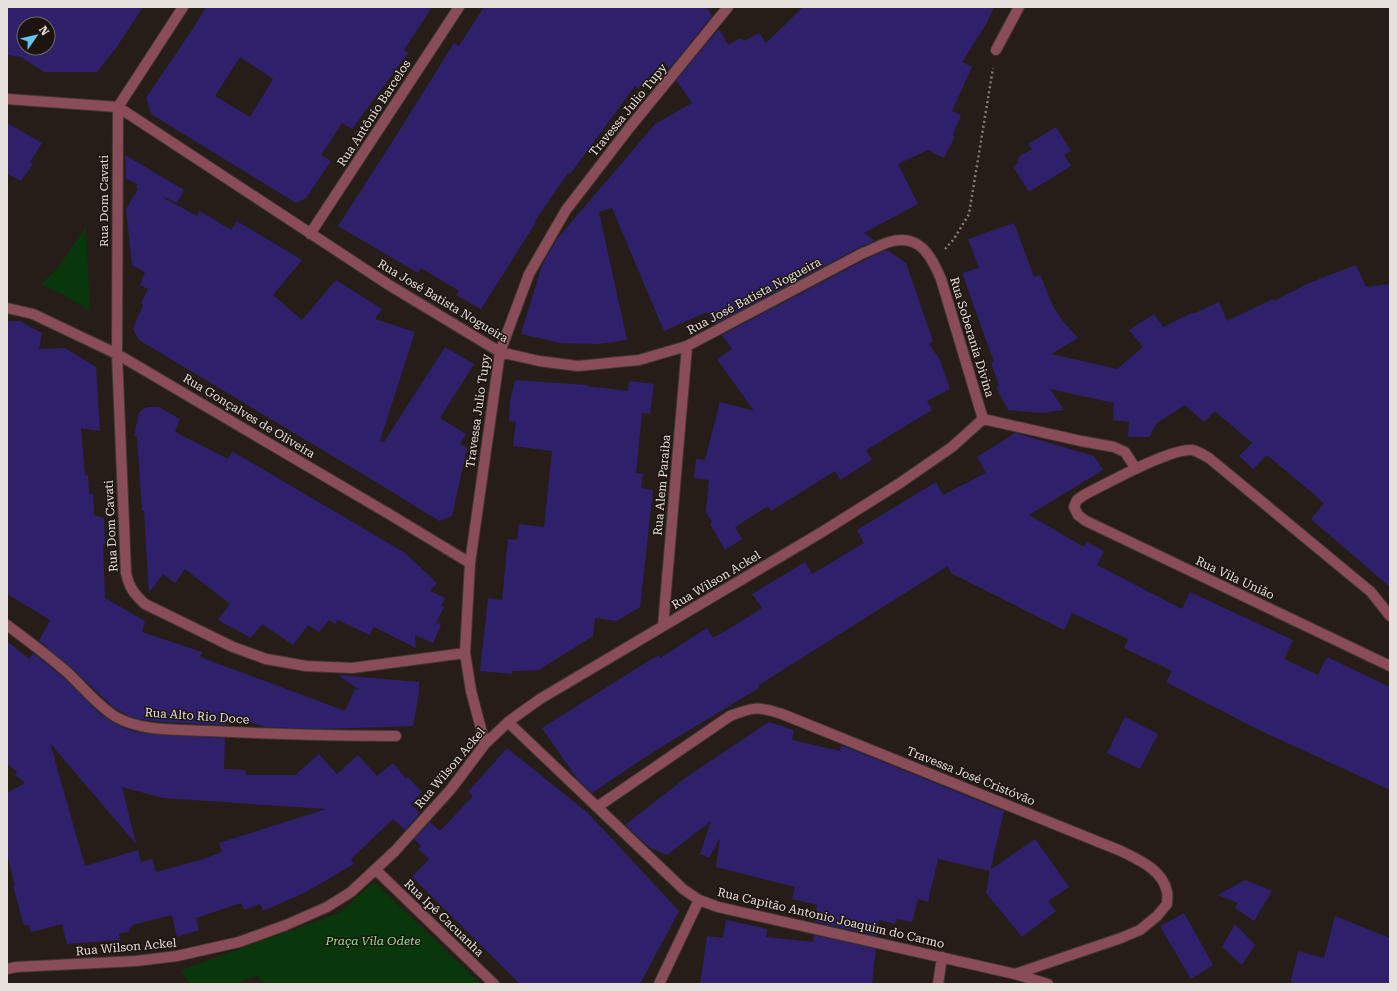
<svg xmlns="http://www.w3.org/2000/svg" width="1397" height="991" font-family="'Roboto Serif',serif">
<rect width="100%" height="100%" fill="#261d18"/>
<!-- green -->
<path fill="#09370c" d="M86,227L90,311L62,294L41,284L57,269Z
M375,883L481,984H263L257,975L236,984H190L181,970L339,913L370,885Z"/>
<!-- building -->
<path fill="#2f206c" fill-rule="evenodd" d="M7,7H143L116,48L97,72H44L21,57L7,55ZM24,24H48V48H24Z
M206,7H432L404,50L408,53L352,129L342,123L321,155L331,161L306,198L296,203L151,114L146,98L194,27ZM240,57L273,79L250,117L215,96Z
M484,7H707L712,16L669,69L663,61L638,89L635,86L570,174L568,173L535,221L536,222L481,309L456,295L459,291L421,268L418,273L338,226L396,136L454,43L459,46Z
M803,7H994L986,24L962,62L972,67L952,111L961,115L953,135L955,136L944,158L928,150L898,164L918,204L864,233L875,241L860,247L715,324L707,312L664,331L612,208L599,212L627,340L598,344L560,343L521,334L542,265L557,239L655,124L692,103L676,80L719,29L728,45L741,38L744,41L759,33L766,43Z
M7,123L42,143L30,162L33,164L21,181L7,174Z
M1056,127L1071,151L1064,155L1071,166L1029,192L1013,166L1019,163L1017,160L1019,159L1018,157L1032,149L1028,144Z
M125,155L184,190L177,203L164,197V198L197,216L200,211L231,230L237,221L302,260L273,295L302,320L336,280L382,309L375,319L415,332L380,441L384,442L445,347L474,364L440,418L466,434L460,444L467,448L452,516L439,521L432,516L429,515L381,485L139,340L133,329L143,305L141,303L148,289L140,285L145,272L132,265L126,209L138,189L136,188L138,184L126,179Z
M1014,223L1034,277L1040,275L1054,308L1062,320L1078,338L1051,354L1117,369L1143,347L1129,330L1154,314L1163,327L1192,313L1193,314L1219,302L1227,321L1273,299L1274,301L1309,283L1356,265L1366,287L1390,284V587L1311,519L1324,503L1310,491L1267,455L1253,469L1239,456L1252,443L1215,411L1204,422L1185,405L1157,423L1149,437H1128L1129,422L1113,420L1114,403L1050,389L1064,410L1043,413L1008,410L996,387L999,385L991,363L994,362L962,273L979,268L968,239Z
M887,250L906,263L933,341L929,344L940,360L950,389L927,401L932,410L866,450L872,460L840,480L835,471L771,511L768,506L735,527L742,539L725,550L710,524L712,522L706,512L709,480L694,478L696,459L705,460L720,402L754,411L717,359L732,349L722,335L866,259Z
M7,321H20L42,333L39,349L65,348L96,367L100,431L81,428L85,476L88,475L89,494H93L94,515L104,518L105,544L103,543L105,598L145,621L142,632L202,652L200,657L345,711L355,689L360,690L338,675L419,682V692L413,726L321,729L266,727L226,715V725L161,722L139,719L129,716L113,707L73,669L39,641L50,620L7,594Z
M515,380L587,385V386L628,391L629,381L654,384L650,414L642,413L636,473L643,474L641,488L653,490L640,607L617,621L595,618L593,636L539,670L512,671V674L480,671L488,598L502,600L508,539L517,540L519,524L544,527L552,451L513,446L516,422L509,421L510,401Z
M149,407H159L180,419L175,432L228,459L232,451L405,553L437,583L430,591L445,598L441,606L444,607L436,623L441,625L433,643L415,635L416,648L374,627L369,635L338,620L335,624L329,620L319,632L308,625L293,645L262,624L251,638L218,620L230,604L185,569L175,583L163,574L149,593L144,511H142L137,437L134,436L139,413L143,409Z
M1015,433L1094,456L1103,470L1029,515L1084,547L1087,542L1104,551L1097,565L1182,609L1190,592L1293,640L1284,659L1318,675L1327,657L1390,687V790L1259,730L1166,682L1172,671L1124,648L1128,639L1072,613L1064,630L951,573L948,566L759,685V688L653,752L592,793L578,780L542,728L645,663L659,655L660,658L707,628L713,638L742,621L762,608L752,594L805,562L812,574L864,543L857,530L936,482L943,495L986,473L977,457Z
M7,641L29,659L33,653L65,679L99,713L112,722L124,728L136,732L160,735L225,738L224,769L246,770V775H295L319,754L337,774L358,755L377,776L393,763L406,779L408,777L422,792L411,804L420,813L405,830L393,819L351,859L354,864L306,892L263,911L260,904L244,910L241,903L196,918L199,930L177,937L172,915L132,925V927L129,928L130,931L119,934L120,940L67,944L62,924L31,932L29,925L24,926L13,886H15L7,854V793L25,783L15,775L17,772L7,764ZM50,743L136,844L122,787L163,798L326,809L219,843L222,852L201,860L156,872L152,859L141,862L138,850L85,866Z
M1125,717L1158,734L1140,769L1107,753Z
M769,722L794,730L792,740L840,751L841,745L1004,811L990,871L938,859L928,902L918,899L912,922L897,919L895,924L879,920L877,936L815,922L817,905L792,899L795,887L716,867L720,838L709,858L700,854L711,821L667,855L650,848L625,825L688,776Z
M507,748L588,813L679,911L640,984H520L412,877L429,859L418,849L421,846L414,839L430,822L440,831L473,796L468,792Z
M1035,839L1069,887L1048,901L1056,911L1022,937L986,893L990,870Z
M1245,880L1272,891L1254,921L1235,908L1238,903L1218,895Z
M1184,913L1213,965L1191,979L1160,926Z
M1335,916L1390,938V984H1290L1298,951L1324,958Z
M726,920L767,929L766,937L813,942L814,935L876,949L872,984H700L707,936L723,938Z
M1235,924L1255,945L1242,965L1222,947Z"/>
<g fill="none" stroke-linecap="round" stroke-linejoin="round">
<defs>
<path id="minor" d="M996,50L1019,7
M7,99L118,107L389,285L500,352L539,361L578,366L639,360L687,346L863,253C872,250 880,245 889,242C919,233 931,255 941,279L983,419
M118,107L117,354L126,573C129,587 134,594 145,604L233,647L266,659L306,666L352,668L465,653
M118,107L183,7
M310,234L459,7
M7,308L33,314L117,354L389,514L470,563
M983,419L1081,441L1114,447L1125,452L1136,469
M1390,616L1371,592L1209,458C1204,455 1197,451 1192,450C1170,448 1106,484 1084,495L1077,500L1074,507L1078,515L1086,521L1390,666
M7,625C28,641 49,656 69,674C84,688 98,706 116,717C143,732 178,729 208,731C271,734 333,736 396,736
M663,626L687,346
M508,722L683,889L699,900L718,907L1015,974L1048,984
M485,744L471,691L465,653L470,563L500,352L529,274L566,210L630,127L728,7
M597,807L730,716C753,707 758,706 782,714L1121,851C1139,860 1163,870 1167,892C1168,895 1167,900 1167,904L1157,916L1140,930L1121,938L1015,974
M376,870L494,984
M7,969L16,967L136,961L177,956L239,942L286,925L327,907L351,892L395,851L451,789L485,744L508,722L540,699L822,532L900,483L952,447L983,419
M659,984L699,900
M938,984L942,957"/>
</defs>
<!-- minor casing -->
<use href="#minor" stroke="#413834" stroke-width="12"/>
<!-- path -->
<path stroke="#857d79" stroke-width="2.5" stroke-dasharray="2 3" stroke-linecap="butt" d="M945,249L954,239L969,214L993,68"/>
<!-- minor -->
<use href="#minor" stroke="#8a4d58" stroke-width="10"/>
</g>
<g text-anchor="middle" stroke-width="3" stroke-linejoin="round" paint-order="stroke">
<!-- street labels -->
<g font-size="12" fill="#e7e1dd" stroke="#1d140f">
<text transform="translate(628 110) rotate(-51)" y="4">Travessa Julio Tupy</text>
<text transform="translate(374 113) rotate(-57)" y="4">Rua Antônio Barcelos</text>
<text transform="translate(104 201) rotate(-90)" y="4">Rua Dom Cavati</text>
<text transform="translate(754 296) rotate(-28)" y="4">Rua José Batista Nogueira</text>
<text transform="translate(443 301) rotate(31)" y="4">Rua José Batista Nogueira</text>
<text transform="translate(972 337) rotate(73)" y="4">Rua Soberania Divina</text>
<text transform="translate(478 411) rotate(-82)" y="4">Travessa Julio Tupy</text>
<text transform="translate(249 416) rotate(31)" y="4">Rua Gonçalves de Oliveira</text>
<text transform="translate(662 485) rotate(-85)" y="4">Rua Alem Paraiba</text>
<text transform="translate(111 526) rotate(-93)" y="4">Rua Dom Cavati</text>
<text transform="translate(1235 578) rotate(25)" y="4">Rua Vila União</text>
<text transform="translate(716 580) rotate(-31)" y="4">Rua Wilson Ackel</text>
<text transform="translate(197 716) rotate(4)" y="4">Rua Alto Rio Doce</text>
<text transform="translate(450 768) rotate(-50)" y="4">Rua Wilson Ackel</text>
<text transform="translate(971 776) rotate(22)" y="4">Travessa José Cristóvão</text>
<text transform="translate(444 918) rotate(44)" y="4">Rua Ipê Cacuanha</text>
<text transform="translate(831 918) rotate(13)" y="4">Rua Capitão Antonio Joaquim do Carmo</text>
<text transform="translate(126 947) rotate(-5)" y="4">Rua Wilson Ackel</text>
</g>
<!-- park labels -->
<g font-size="12" font-style="italic" fill="#8cea8c" stroke="#1d140f">
<text x="373" y="945">Praça Vila Odete</text>
</g>
</g>
<!-- border -->
<rect width="1397" height="991" fill="none" stroke="#e7e1dd" stroke-width="16"/>
<!-- north arrow -->
<g transform="translate(36 36) rotate(56)"><circle r="19" fill="#1d140f" stroke="#6e6661"/>
<path d="M0-3L7 15L0 10L-7 15Z" fill="#65c5ee"/>
<text y="-6" font-size="11" font-weight="bold" text-anchor="middle" fill="#e7e1dd">N</text>
</g>
</svg>
